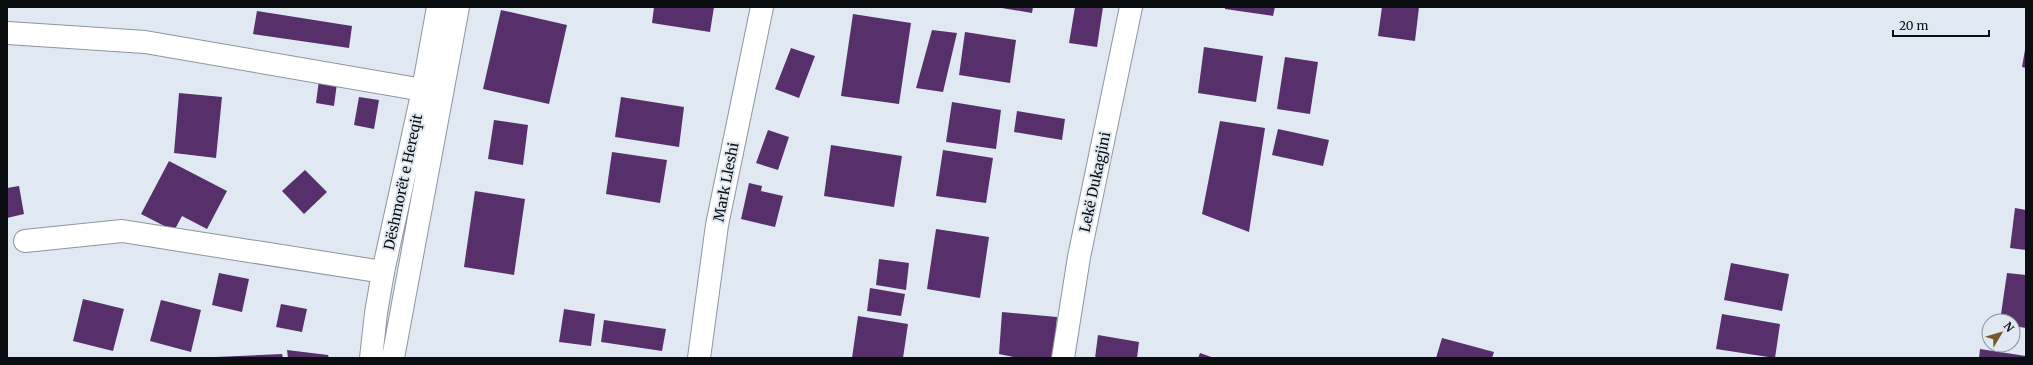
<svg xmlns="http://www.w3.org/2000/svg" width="2033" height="365" font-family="Merriweather,serif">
<rect width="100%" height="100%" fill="#e0e9f2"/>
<!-- building -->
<path fill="#57306b" d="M654,7H714L710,32L652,23Z
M996,7H1033L1032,13Z
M1075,7H1103L1097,47L1069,43Z
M1225,7H1275L1273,16L1225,9Z
M1382,7H1419L1415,41L1378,36Z
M501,10L567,25L549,104L483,89Z
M257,11L352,26L349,48L253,34Z
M853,14L911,23L899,104L841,96Z
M932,30L957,33L943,92L916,88Z
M965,32L1016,40L1010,83L959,75Z
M1204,47L1263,56L1256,102L1198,93Z
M791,48L815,56L799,98L775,89Z
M2025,50H2026V68L2022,67Z
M1285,57L1318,62L1310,114L1277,109Z
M319,80L337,83L334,106L316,103Z
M179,93L222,97L216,158L174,153Z
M359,97L379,100L374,129L354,125Z
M621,97L684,107L679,147L615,137Z
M952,102L1001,110L996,149L946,142Z
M1017,111L1065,119L1062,140L1014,132Z
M494,120L528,125L523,165L488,159Z
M1220,121L1265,128L1249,232L1202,214Z
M1278,129L1329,140L1323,166L1272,155Z
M768,130L789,137L778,170L756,163Z
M831,145L902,156L894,207L824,196Z
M943,150L993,158L986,203L936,196Z
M612,152L667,160L660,203L606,194Z
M169,161L227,191L207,229L182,216L174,231L141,214Z
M305,170L327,192L304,214L282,191Z
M749,183L762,186L761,191L783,196L775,227L741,219Z
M19,186L24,214L7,218V188Z
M475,191L525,199L514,275L464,267Z
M2015,208L2026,210V250L2010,248Z
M936,229L989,237L980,298L927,289Z
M879,259L909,263L906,290L876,285Z
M1731,263L1789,274L1782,311L1724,300Z
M219,273L249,279L242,312L212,305Z
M2007,273L2026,275V328L2013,326V321H2000Z
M870,288L905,294L901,316L867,311Z
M83,299L124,309L113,351L73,341Z
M161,300L201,310L191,352L150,341Z
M281,304L307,309L302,332L276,327Z
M564,309L595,314L591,346L559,342Z
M1002,312L1057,317L1054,358H1018L999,354Z
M1722,314L1780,324L1775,358L1716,349Z
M858,316L908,324L903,358H852Z
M604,320L666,329L662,351L601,342Z
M1098,335L1139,342L1137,358H1095Z
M1442,338L1494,352L1492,358H1436Z
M1980,349L2026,356V358H1979Z
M287,350L328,355L329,358H288Z
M1200,353L1214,358H1198Z
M282,354L283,358H216L215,357Z"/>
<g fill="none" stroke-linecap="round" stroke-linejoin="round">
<defs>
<path id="street" d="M8,33L145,42L423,90
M25,241L122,231L383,272
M699,358L717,225L762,7
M1063,358L1079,257L1131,7"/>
<path id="secondary" d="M371,358L376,313L383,272L423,90L438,7
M393,358L458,7"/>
</defs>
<!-- street casing -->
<use href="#street" stroke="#8d959e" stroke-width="24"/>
<!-- secondary casing -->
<use href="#secondary" stroke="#8d959e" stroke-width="24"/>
<!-- street -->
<use href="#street" stroke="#fff" stroke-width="22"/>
<!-- secondary -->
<use href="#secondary" stroke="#fff" stroke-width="22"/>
</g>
<g text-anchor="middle" stroke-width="4" stroke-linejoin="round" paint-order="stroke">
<!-- street labels -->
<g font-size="14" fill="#0b0e11" stroke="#e0e9f2">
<text transform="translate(403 182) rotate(-78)" y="5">Dëshmorët e Hereqit</text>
<text transform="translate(726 182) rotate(-79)" y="5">Mark Lleshi</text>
<text transform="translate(1095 182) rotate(-78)" y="5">Lekë Dukagjini</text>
</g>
</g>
<!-- border -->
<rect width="2033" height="365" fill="none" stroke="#0b0e11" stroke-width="16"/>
<!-- north arrow -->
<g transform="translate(2001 333) rotate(52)"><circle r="19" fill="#e0e9f2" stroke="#8b9198"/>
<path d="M0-3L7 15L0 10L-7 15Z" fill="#75582c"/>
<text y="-6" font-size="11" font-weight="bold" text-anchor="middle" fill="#0b0e11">N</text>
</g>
<!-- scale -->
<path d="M1893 30v6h96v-6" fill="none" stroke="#0b0e11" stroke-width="2"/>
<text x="1899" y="30" font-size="12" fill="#0b0e11" stroke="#e0e9f2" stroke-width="3" paint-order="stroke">20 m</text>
</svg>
